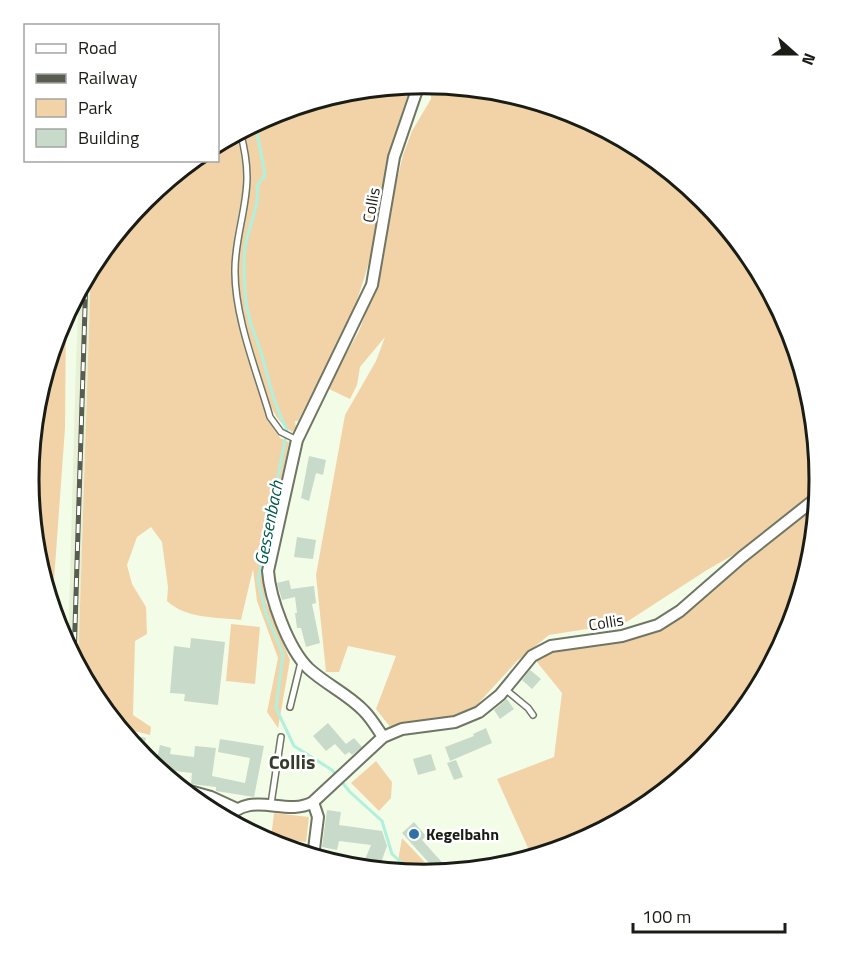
<svg xmlns="http://www.w3.org/2000/svg" width="849" height="959" font-family="'Titillium Web',sans-serif">
<rect width="100%" height="100%" fill="#f3fce7"/>
<!-- built -->
<path fill="#e6f1d5" d="M91,267L78,667L68,648L76,363L79,290Z"/>
<!-- green -->
<path fill="#f2d3a8" d="M431,84L502,91L576,114L645,150L705,200L754,260L790,328L813,403L820,480V487L800,505L742,550L707,570L625,623L549,635L517,661L474,708L453,718L402,724L391,728L376,709L396,656L348,646L339,672H326L316,575L345,415L376,361L385,337L360,367L357,385L350,399L327,388L359,331L376,286L385,248L394,193L403,155L412,131L431,99Z
M411,85L391,145L374,244L364,279L353,312L340,339L298,421H295L296,428L292,432C271,418 267,396 260,373C249,336 236,300 238,261C240,216 258,175 243,129L273,114L348,91Z
M237,133L245,178L234,239L232,271L236,308L266,414L280,438L289,442L263,571L266,602L290,660L278,728L267,712L278,658L257,601L253,569L241,620C217,617 186,619 167,601L168,587L162,542L151,527L137,537L127,565L132,584L146,607L147,634L135,641L133,715L151,727L150,735L118,727L95,699L78,667L91,267L95,259L145,199L192,161L218,160V143Z
M66,314L65,428L52,608L36,556L29,479L36,402L59,328Z
M819,496L813,557L790,631L754,700L704,760L644,809L576,845L533,859L497,779L554,757L562,693L532,656L556,645L658,625Z
M231,624L260,627L255,684L226,681Z
M376,761L392,782L391,798L379,811L351,783Z
M274,813L309,817L306,842L271,838Z
M402,838L436,874L424,875L396,873Z"/>
<g fill="none" stroke-linecap="round" stroke-linejoin="round">
<!-- stream -->
<path stroke="#b0f0dc" stroke-width="3" d="M255,123L265,175L257,186C261,204 247,229 245,248C243,271 244,300 250,321C253,332 258,342 261,352C269,380 273,404 287,430L258,581L266,614L283,654L276,708L294,746L332,770L350,792L382,821L392,854L414,874"/>
</g>
<!-- building -->
<path fill="#c8daca" d="M309,456L326,460L323,475L316,473L309,501L301,498Z
M297,537L316,540L313,559L294,557Z
M289,580L291,589L314,586L316,603L312,604L320,643L306,647L301,628H297L295,613H297L295,597L282,600L277,583Z
M191,638L225,642L218,705L184,701L185,694L170,693L174,646L190,648Z
M530,670L541,679L532,689L522,680Z
M507,699L514,709L500,719L494,710Z
M328,723L346,744L354,738L362,747L352,755L349,752L345,755L335,744L326,751L313,736Z
M486,728L492,743L450,761L445,747L474,736L473,734Z
M122,732L146,738L142,752L137,751Z
M220,739L264,746L254,797L216,791V787L191,784L192,773L166,770L164,776L155,768L160,745L171,748L170,754L194,757L195,746L216,748L212,776L245,783L250,758L218,752Z
M431,754L436,770L418,775L413,759Z
M456,760L463,777L454,780L447,763Z
M327,810L341,812L339,825L382,831L387,846L378,871L361,869L371,845L339,841L337,850L322,847Z
M414,822L426,836L422,840L448,869L443,874H439L402,833Z"/>
<g fill="none" stroke-linecap="round" stroke-linejoin="round">
<defs>
<path id="lane" d="M240,131C244,146 247,162 247,177C247,208 235,238 235,269C234,316 257,372 270,417L281,432L297,440
M505,689L528,708L533,715
M290,707L301,662
M271,804L281,737"/>
<path id="street" d="M383,737C377,728 371,718 364,711C348,694 325,684 308,668C288,648 270,598 268,571L297,440L372,285L394,157L419,84
M179,788L211,797L237,809
M313,802L318,817L313,857
M225,820C251,788 285,818 313,802L383,737L402,729L455,722L479,712L500,695L532,656L551,646L622,636L658,625L680,611L742,557L819,496"/>
</defs>
<!-- lane casing -->
<use href="#lane" stroke="#6f7664" stroke-width="8"/>
<!-- street casing -->
<use href="#street" stroke="#6f7664" stroke-width="14"/>
<!-- lane -->
<use href="#lane" stroke="#fff" stroke-width="5"/>
<!-- street -->
<use href="#street" stroke="#fff" stroke-width="10"/>
<defs>
<path id="rail" d="M74,659L86,276"/>
</defs>
<!-- rail casing -->
<use href="#rail" stroke="#585c51" stroke-width="5"/>
<!-- rail -->
<use href="#rail" stroke="#fff" stroke-width="3" stroke-dasharray="9" stroke-linecap="butt"/>
</g>
<!-- markers -->
<circle fill="#2f70a6" stroke="#fff" stroke-width="2" cx="414" cy="834" r="6"/>
<g text-anchor="middle" stroke-width="5" stroke-linejoin="round" paint-order="stroke">
<!-- street labels -->
<g font-size="16" fill="#1a1d15" stroke="#fff">
<text transform="translate(371 205) rotate(-80)" y="6">Collis</text>
<text transform="translate(606 622) rotate(-9)" y="6">Collis</text>
</g>
<!-- poi labels -->
<g font-size="16" font-weight="bold" fill="#1a1d15" stroke="#fff" text-anchor="start">
<text x="426" y="840">Kegelbahn</text>
</g>
<!-- water labels -->
<g font-size="18" font-style="italic" fill="#005a49" stroke="#fff">
<text transform="translate(269 523) rotate(-79)" y="6">Gessenbach</text>
</g>
<!-- quarter labels -->
<g font-size="20" font-weight="bold" fill="#363c2b" stroke="#fff">
<text x="292" y="769">Collis</text>
</g>
</g>
<!-- crop -->
<path d="M0 0H849V959H0ZM39 479a385 385 0 1 1 770 0a385 385 0 1 1-770 0Z" fill="#fff" fill-rule="evenodd"/>
<path fill="none" stroke="#1a1d15" stroke-width="3" d="M39 479a385 385 0 1 1 770 0a385 385 0 1 1-770 0Z"/>
<!-- legend -->
<rect x="24" y="24" width="195" height="138" fill="#ffffff" stroke="#a3a5a1" stroke-width="1.5"/>
<rect x="36" y="44" width="30" height="9" fill="#ffffff" stroke="#a3a5a1" stroke-width="1.5"/>
<text x="78" y="54" font-size="18" fill="#1a1d15">Road</text>
<rect x="36" y="74" width="30" height="9" fill="#585c51" stroke="#a3a5a1" stroke-width="1.5"/>
<text x="78" y="84" font-size="18" fill="#1a1d15">Railway</text>
<rect x="36" y="99" width="30" height="18" fill="#f2d3a8" stroke="#a3a5a1" stroke-width="1.5"/>
<text x="78" y="114" font-size="18" fill="#1a1d15">Park</text>
<rect x="36" y="129" width="30" height="18" fill="#c8daca" stroke="#a3a5a1" stroke-width="1.5"/>
<text x="78" y="144" font-size="18" fill="#1a1d15">Building</text>
<!-- north arrow -->
<g transform="translate(795 54) rotate(111)" stroke="#ffffff" stroke-width="4.5" paint-order="stroke">
<path d="M0-4.5L10 22L0 15L-10 22Z" fill="#1a1d15"/>
<text y="-9" font-size="16" font-weight="bold" text-anchor="middle" fill="#1a1d15">N</text>
</g>
<!-- scale -->
<path d="M633 923v9h152v-9" fill="none" stroke="#1a1d15" stroke-width="3"/>
<text x="642" y="923" font-size="18" fill="#1a1d15" stroke="#ffffff" stroke-width="4.5" paint-order="stroke">100 m</text>
</svg>
